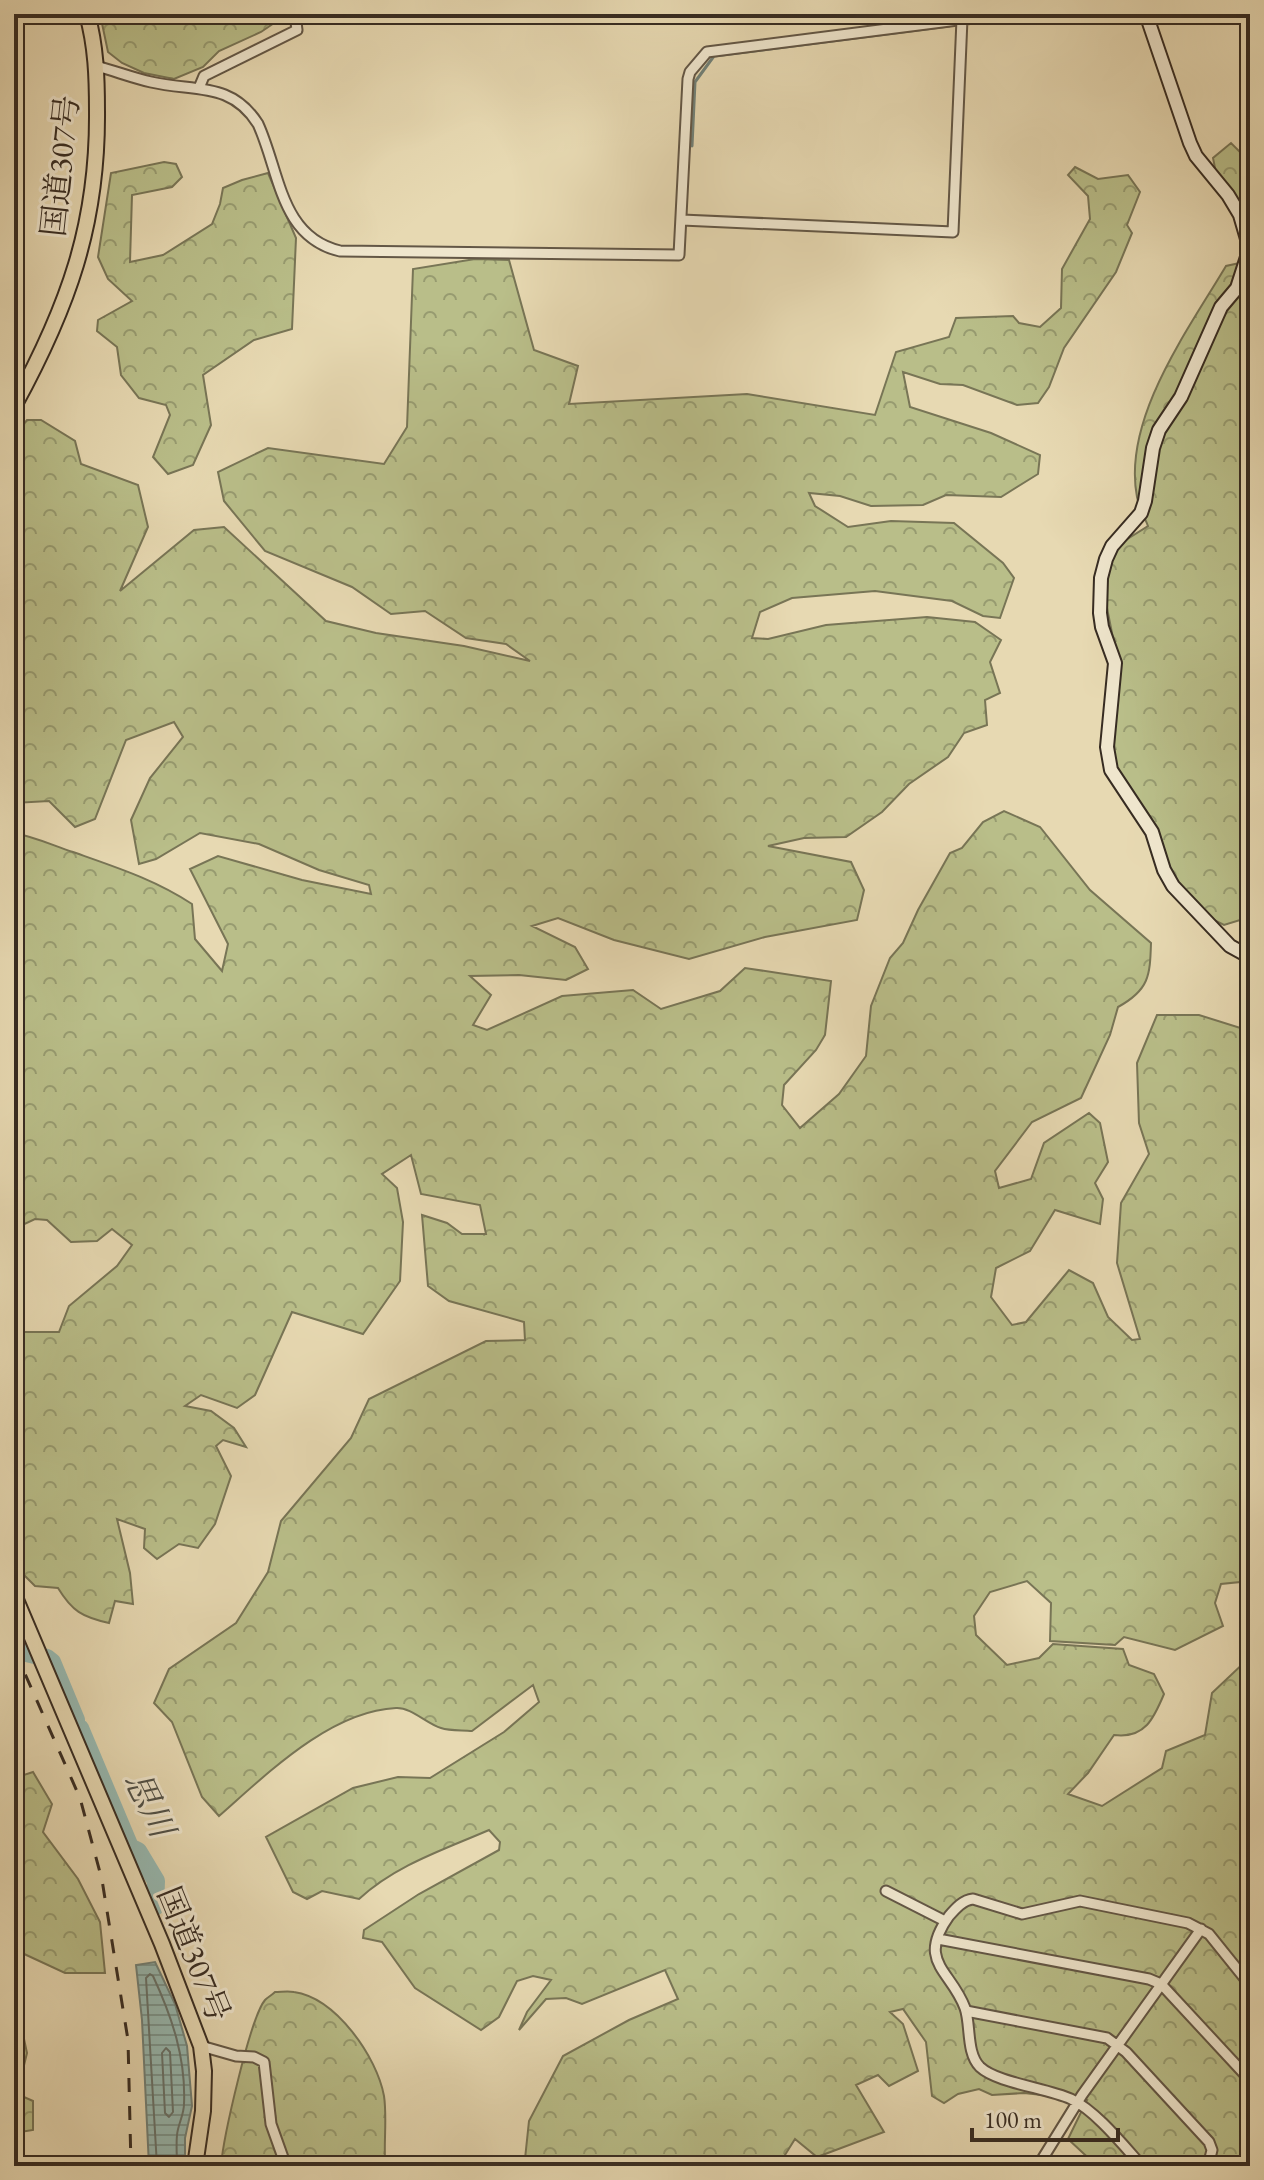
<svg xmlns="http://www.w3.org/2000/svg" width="1264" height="2180" font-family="'EB Garamond','Noto Serif JP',serif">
<defs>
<pattern id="forest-crowns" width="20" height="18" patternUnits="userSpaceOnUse" patternTransform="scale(2)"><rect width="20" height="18" fill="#b9be89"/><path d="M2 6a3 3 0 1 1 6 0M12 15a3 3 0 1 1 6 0" fill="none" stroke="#979b70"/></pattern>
<pattern id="water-rules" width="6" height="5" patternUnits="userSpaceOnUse" patternTransform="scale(2)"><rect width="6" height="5" fill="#97b9b1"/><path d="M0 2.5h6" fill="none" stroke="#7c9790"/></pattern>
</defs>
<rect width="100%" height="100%" fill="#e7d9b2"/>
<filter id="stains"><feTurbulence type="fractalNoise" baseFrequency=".0025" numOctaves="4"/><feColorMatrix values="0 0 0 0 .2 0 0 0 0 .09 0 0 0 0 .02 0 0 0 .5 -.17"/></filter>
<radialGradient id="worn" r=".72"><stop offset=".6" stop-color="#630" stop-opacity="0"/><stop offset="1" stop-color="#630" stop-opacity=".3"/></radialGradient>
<!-- forest -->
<path fill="url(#forest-crowns)" stroke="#787556" stroke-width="2" d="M100,14H280V19L261,32L219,51L203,67L174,79L144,73L122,63L108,52Z
M1250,92V236L1216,173L1213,158L1231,143L1242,154Z
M164,162L176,164L182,177L172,187L132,195L130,262L163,255L212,224L220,204L223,188L242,180L268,173L296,238L292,329L254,340L203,375L211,425L193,465L168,474L153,457L170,415L166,405L139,398L121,375L117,347L97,331L98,320L132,301L108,279L98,257L111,173Z
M1075,167L1098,179L1128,175L1140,192L1127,225L1132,233L1116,272L1064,348L1049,387L1038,403L1017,405L963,385L940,384L903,372L910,407L991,433L1040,455L1038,474L1001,497L946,495L923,505L871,506L840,496L809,493L815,506L848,527L891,521L954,523L1003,563L1014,578L1000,618L983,616L952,601L875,591L792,598L760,612L752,638L768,639L826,625L927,617L975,622L1001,640L990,662L1000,693L985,700L987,725L964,733L948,757L909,784L882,812L846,837L804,838L768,846L851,862L864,890L857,920L765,937L689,959L614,940L558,918L532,926L575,947L588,969L566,980L519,975L470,976L491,995L473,1025L487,1030L562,996L633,990L661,1009L720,991L745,968L831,981L825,1035L816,1050L784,1085L782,1105L800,1128L839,1094L866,1056L871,1006L890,958L903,943L918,910L950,853L962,848L983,822L1004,811L1040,827L1090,890L1151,943C1150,976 1149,990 1118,1007L1110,1035L1081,1098L1032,1122L995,1171L999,1188L1031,1179L1044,1143L1089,1113L1100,1123L1108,1162L1095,1183L1103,1199L1100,1224L1055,1210L1030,1251L996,1268L991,1297L1012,1325L1026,1322L1069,1270L1093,1283L1108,1317L1132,1340L1140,1339L1117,1263L1121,1203L1149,1154L1139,1123L1137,1063L1157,1015H1199L1250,1031V1581L1221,1584L1215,1603L1223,1626L1175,1650L1124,1637L1115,1645L1050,1641L1051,1603L1027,1581L990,1592L974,1616L976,1635L1007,1665L1039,1658L1053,1644L1123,1649L1129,1665L1154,1674L1164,1694C1154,1718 1145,1739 1114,1735L1088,1773L1068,1794L1102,1806L1162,1768L1166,1751L1205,1735L1212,1693L1250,1657V2166H1149L1125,2158L1115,2166H1097L1068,2139L1087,2100L1024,2093L992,2095L979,2089L958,2094L944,2103L932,2096L926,2042L903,2009L890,2012L903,2024L918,2071L889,2086L878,2075L856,2085L884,2132L817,2157L795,2139L778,2166H556L550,2158L525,2159L529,2121L563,2056L629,2020L678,1999L665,1970L582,2004L566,1998L546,1999L519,2030L527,2012L551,1980L533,1976L517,1981L499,2017L481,2030L415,1988L382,1942L363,1938L364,1930L419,1894L499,1850L500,1842L489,1830C443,1850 396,1865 359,1899L322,1891L307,1899L293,1892L266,1837L353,1788L398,1777L430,1778L504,1732L539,1702L533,1685L472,1731C462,1730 450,1731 441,1728C427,1724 411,1707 396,1708C330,1711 267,1774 219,1816L202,1797L172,1722L154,1703L169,1669L236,1623L268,1572L281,1521L351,1438L369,1399L486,1341L525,1340L524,1322L449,1301L428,1286L422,1215L447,1223L462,1234H486L480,1205L421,1194L411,1155L382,1174L397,1188L403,1222L400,1281L363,1334L292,1312L255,1395L237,1408L201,1395L185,1406L211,1411L234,1428L246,1447L223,1440L216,1446L231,1476L215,1524L198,1548L179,1544L157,1559L144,1548L145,1529L117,1519L130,1573L133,1604L115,1601L109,1623C82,1617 72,1611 58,1588L35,1586L23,1574L20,1524L14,1522V1327L18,1332H59L69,1306L117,1266L132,1245L112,1229L97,1241L71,1242L47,1220L35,1219L14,1229V833C35,837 52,845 73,852C115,867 154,879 192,904L195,939L222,971L228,944L190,869L218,856L302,880L371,894L369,885L319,870L259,844L200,833L156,859L139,864L131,820L150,778L183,737L174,722L126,740L95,819L75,827L49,801L14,803V435L27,420H41L75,441L81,464L138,485L148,527L120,591L194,530L224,527L326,621L376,633L464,646L530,661L506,644L466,638L425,611L391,614L352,587L265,551L224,501L218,472L268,448L384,464L407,427L413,269L475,259L509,260L534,350L578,366L569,404L747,394L875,415L896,352L949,337L956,318L1013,316L1019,323L1040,327L1061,308L1062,269L1090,219L1088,196L1068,175Z
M1250,249V917L1224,925L1186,906L1115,767L1112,739L1120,673L1105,598L1109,565L1121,543L1148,526C1144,516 1139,506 1137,497C1122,419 1188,330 1226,266L1249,261Z
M14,1768L24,1775L33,1772L52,1804L43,1832L78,1879L100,1922L105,1973H65L22,1953L18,1967L22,1987L14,1994Z
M275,1992C281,1992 288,1991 294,1992C336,1998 377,2057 384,2096C387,2116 384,2139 385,2159L389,2166H221C223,2139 250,2018 265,2000C268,1997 272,1995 275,1992Z
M14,2024L21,2025L27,2053L17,2094L33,2101V2130L14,2133Z"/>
<!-- water -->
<path fill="url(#water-rules)" stroke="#718178" stroke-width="2" d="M155,1962L175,2004L187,2046L192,2106L185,2138V2166H149L142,2020L136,1965Z"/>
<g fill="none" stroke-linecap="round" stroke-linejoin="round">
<!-- shore -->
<path stroke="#67726a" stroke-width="2" d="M166,2048L170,2052L173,2112L169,2117L165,2113L162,2053Z
M157,2166L146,1978L150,1974L153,1976C172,2017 186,2058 184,2104C184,2115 178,2124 177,2135C176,2145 177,2156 177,2166"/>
<!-- stream -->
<path stroke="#718178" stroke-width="3" d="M1004,18L1039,14
M692,146L695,82L714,56L949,26"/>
<!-- river -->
<path stroke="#97b9b1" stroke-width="18" d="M14,1650L47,1658L52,1662L76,1720
M80,1728L130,1847L138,1851L156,1881L155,1907"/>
<defs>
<path id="minor" d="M96,66C115,71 133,78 151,82C194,92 231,81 258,124C280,172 280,237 340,251L679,255L688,79L690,72L707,52L1005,14
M199,88L204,76L297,30L295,14
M682,220L953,232L962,19
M14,1862L18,1873L14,1875
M886,1891L945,1921
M938,1939L1149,1979L1161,1984L1250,2080
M966,2011L1107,2038L1126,2052L1209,2142L1212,2150L1208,2166
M201,2046L236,2056L254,2057L264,2062L271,2124L286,2166
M1038,2166L1082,2095L1201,1929
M1142,2166C1123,2145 1096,2111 1071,2099C1047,2088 997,2083 980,2067C966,2053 971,2025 965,2008C951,1970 916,1962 949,1916C956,1908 963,1900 973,1899L1022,1914L1080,1901L1188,1923L1209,1934L1250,1985"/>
<path id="secondary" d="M1146,14L1190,143L1196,156L1228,195L1240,215L1247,239V257L1237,288L1221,307L1181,397L1159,430L1153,448L1145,501L1141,513L1112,546L1106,559L1101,578L1100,613L1102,627L1115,663L1107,747L1111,770L1152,832L1164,870L1173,886L1230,946L1250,957"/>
<path id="trunk" d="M14,406C68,307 98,225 97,111C97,78 96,46 87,14
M14,1595L162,1944L201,2046L204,2071L203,2111L195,2166"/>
</defs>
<!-- minor casing -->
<use href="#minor" stroke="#635746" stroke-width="13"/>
<!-- secondary casing -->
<use href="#secondary" stroke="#372c22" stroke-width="16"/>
<!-- trunk casing -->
<use href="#trunk" stroke="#372c22" stroke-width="18"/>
<!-- minor -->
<use href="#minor" stroke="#efe6cd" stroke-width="9"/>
<!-- secondary -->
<use href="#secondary" stroke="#efe6cd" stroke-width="12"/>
<!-- trunk -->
<use href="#trunk" stroke="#e7d9b2" stroke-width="14"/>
<!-- rail -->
<path stroke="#372c22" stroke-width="3" stroke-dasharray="14 14" stroke-linecap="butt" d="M14,58L19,14
M14,1649L80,1798L102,1880L128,2040L131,2166"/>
</g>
<g text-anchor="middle" stroke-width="6" stroke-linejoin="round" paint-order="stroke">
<!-- street labels -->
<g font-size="32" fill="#372c22" stroke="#efe6cd">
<text transform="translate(60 166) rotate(-84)" y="11">国道307号</text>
<text transform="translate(194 1954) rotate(68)" y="11">国道307号</text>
</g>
<!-- water labels -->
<g font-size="34" font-style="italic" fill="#4f4f46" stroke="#efe6cd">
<text transform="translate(150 1804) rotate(64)" y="12">思川</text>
</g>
</g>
<!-- margin -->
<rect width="1264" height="2180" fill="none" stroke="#e7d9b2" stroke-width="48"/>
<rect x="16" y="16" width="1232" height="2148" fill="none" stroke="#372c22" stroke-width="4"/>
<rect x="24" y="24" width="1216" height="2132" fill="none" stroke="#372c22" stroke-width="2"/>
<!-- scale -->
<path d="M972 2128v12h146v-12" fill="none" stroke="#372c22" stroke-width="4"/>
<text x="984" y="2128" font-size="24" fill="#372c22" stroke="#efe6cd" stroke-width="6" paint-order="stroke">100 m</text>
<rect width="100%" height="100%" filter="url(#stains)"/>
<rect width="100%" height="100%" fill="url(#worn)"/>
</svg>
